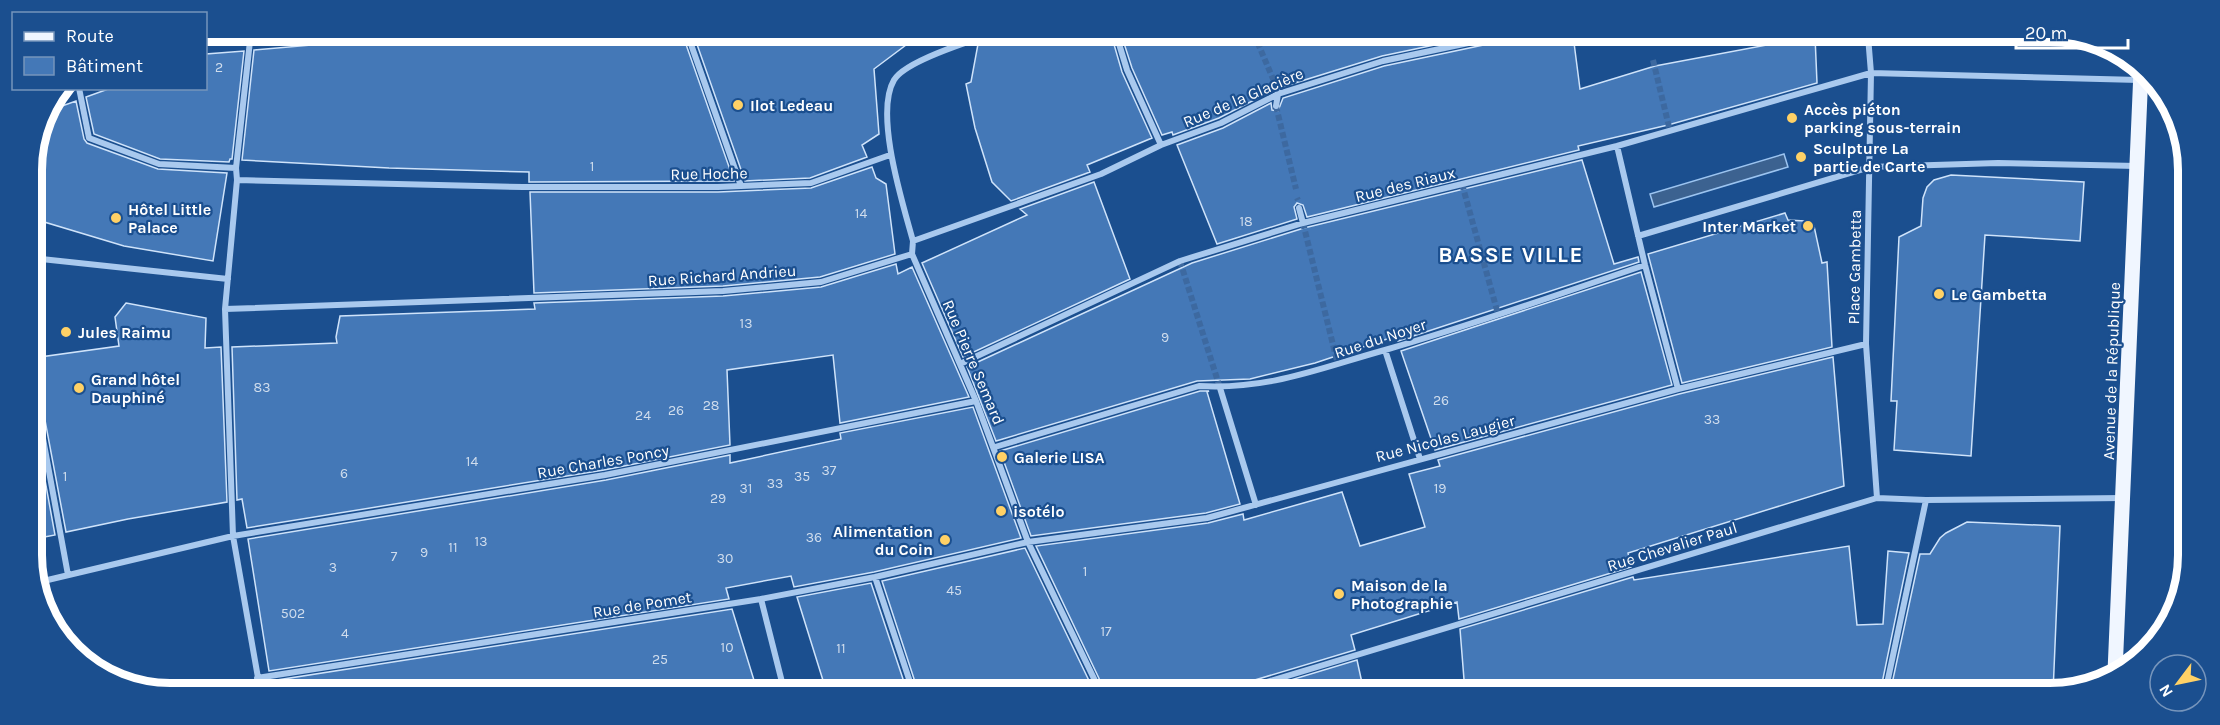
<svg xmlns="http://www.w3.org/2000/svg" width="2220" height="725" font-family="Karla,sans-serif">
<rect width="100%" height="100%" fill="#1b4f8f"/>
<!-- water -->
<path fill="#3c6290" stroke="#9cc4f0" stroke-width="1.5" d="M1784,154L1788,167L1654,207L1650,194Z"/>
<!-- building -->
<path fill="#4478b7" stroke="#cfe3fa" stroke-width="1.5" d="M461,32L682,33L734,181L529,182V172L389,168L242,160L254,50Z
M693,33H922L874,69L879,134L862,145L867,157L810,178L745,181Z
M997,34H1111L1122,72L1152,138L1087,165L1090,172L1011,201L992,182L975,128L966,84L971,82L978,44L994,39Z
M1121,34H1270L1482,35L1382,56L1282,87L1279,82L1274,81L1271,85L1272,91L1219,118L1173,135L1172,132L1162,135L1132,68Z
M1511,35H1573L1580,89L1655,66L1815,36L1817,83L1668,125L1578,146L1579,150L1307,217L1303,205L1297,203L1294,207L1297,219L1217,244L1177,145L1223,128L1271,103L1272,110L1278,111L1283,98L1384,66L1507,40Z
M244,51L232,159H230L229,162L160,159L94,134L86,97L111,88H206V54Z
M76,101L84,139L87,143L158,169L227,173L213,261L124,246L41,221L32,205V161L42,117L45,112Z
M1582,160L1614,264L1638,257L1639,262L1398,341L1396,336L1315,363L1250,379L1197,381L996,441L967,367L1192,263L1304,228Z
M872,167L876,178L886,184L895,254L820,277L723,286L534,293L530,192H718L811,188Z
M1951,175L2084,182L2080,241L1985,235L1971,456L1894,450L1897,401H1891L1899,237L1921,226L1923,198L1927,187L1934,180Z
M1094,182L1130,279L963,357L922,263L1027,215L1020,209Z
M1785,213L1788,220L1805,221L1814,226L1822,263L1827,262L1832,347L1682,383L1648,254Z
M896,264L898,274L912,267L969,397L840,423L833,355L727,370L730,445L604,470L247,528L242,499L237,500L232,347L337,343L336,337L340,316L535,309L534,303L723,296L821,287Z
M1641,272L1672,385L1435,450L1401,351Z
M126,303L206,318L205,348L221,347L227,502L128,519L66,532L38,383L33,379V358L119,346L115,317Z
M1833,357L1844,486L1628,553L1631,567L1459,619L1457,602L1351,635L1355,650L1235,686L1232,691H1105L1036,546L1208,523L1243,514L1244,520L1342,492L1360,546L1425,527L1409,474L1440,466L1438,460L1679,394Z
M1200,391H1209L1207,392L1240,504L1206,513L1031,536L1000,451Z
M973,407L1021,538L874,572L794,587L791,576L726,588L729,599L269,671L248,539L606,480L730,455V463L841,439L840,433Z
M33,414L55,535L34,539V511Z
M1967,522L2060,526L2053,693H1890L1920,554H1930L1940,538L1946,533Z
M1849,546L1857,625L1883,624L1888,551L1909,553L1880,693L1465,692L1460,629L1633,577L1634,580Z
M1025,548L1094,691H918L882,581Z
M871,583L907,691L826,690L797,597Z
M732,609L757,690L272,689L271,681Z
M1357,660L1364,692L1254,691Z"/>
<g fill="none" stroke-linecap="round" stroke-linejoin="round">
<!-- street-tunnel -->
<path stroke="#3d69a0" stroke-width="6" stroke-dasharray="6 3" stroke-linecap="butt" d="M1254,34L1276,86
M1653,60L1670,131
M1276,106L1296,189
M1462,184L1498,314
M1297,198L1298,200
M1303,223L1338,365
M1180,261L1220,388"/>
<!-- street -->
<path stroke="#a9c9ee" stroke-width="6" d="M251,32L236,168L237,180L225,309L233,536L260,689
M687,33L741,186
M952,33L957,45
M992,34C970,41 905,61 894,80C874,114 903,204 913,241L912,254L976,401L1028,542L1100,691
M1116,34L1127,70L1161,145
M1868,36L1871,73L1866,344L1877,498
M250,38L333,32
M1276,86L1278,94L1276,106
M79,88L89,138L159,164L236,168
M59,92L66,88
M1617,146L1645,265L1678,389
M237,180L523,187H718L811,183L890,155
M1299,208L1303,223
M1638,236L1870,167L1998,163L2137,166
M913,241L1101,174L1161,145L1221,123L1278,94L1383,61L1506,35
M32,258L228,279
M225,309L723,291L821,282L912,254
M1385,350L1420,459
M960,364L1180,261L1303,223L1617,146L1871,73L2139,80
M33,384L68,575
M1220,388L1256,505
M995,447L1199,386C1269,390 1320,368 1385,350C1473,325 1559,294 1645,265
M875,577L913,691
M35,583L233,536L605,475L976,401
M761,599L784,690
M257,678L761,599L875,577L1028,542L1207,518L1678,389L1866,344
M1237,691L1877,498L1926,500L2123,498
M1885,693L1926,500"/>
<!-- primary -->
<path stroke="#f0f6ff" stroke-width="15" d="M2115,672L2141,71"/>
</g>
<!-- markers -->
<g fill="#ffd166" stroke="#1b4f8f" stroke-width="2">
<circle cx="738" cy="105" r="6"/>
<circle cx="1792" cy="118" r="6"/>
<circle cx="1801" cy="157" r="6"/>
<circle cx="116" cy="218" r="6"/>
<circle cx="1808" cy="226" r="6"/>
<circle cx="1939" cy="294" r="6"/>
<circle cx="66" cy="332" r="6"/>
<circle cx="79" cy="388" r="6"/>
<circle cx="1002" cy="457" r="6"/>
<circle cx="1001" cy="511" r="6"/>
<circle cx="945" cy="540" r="6"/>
<circle cx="1339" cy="594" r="6"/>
</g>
<g text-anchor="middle" stroke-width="4.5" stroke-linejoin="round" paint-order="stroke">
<!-- number labels -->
<g font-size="14" fill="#d0dded">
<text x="219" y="72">2</text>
<text x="592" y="171">1</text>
<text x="861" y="218">14</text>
<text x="1246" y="226">18</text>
<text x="746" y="328">13</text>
<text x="1165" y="342">9</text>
<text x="262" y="392">83</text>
<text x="1441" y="405">26</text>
<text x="711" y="410">28</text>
<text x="676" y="415">26</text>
<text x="643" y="420">24</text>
<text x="1712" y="424">33</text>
<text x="472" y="466">14</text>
<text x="829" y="475">37</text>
<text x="344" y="478">6</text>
<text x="65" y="481">1</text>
<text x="802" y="481">35</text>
<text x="775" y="488">33</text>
<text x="746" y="493">31</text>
<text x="1440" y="493">19</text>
<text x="718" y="503">29</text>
<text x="814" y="542">36</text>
<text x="481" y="546">13</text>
<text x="453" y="552">11</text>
<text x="424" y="557">9</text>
<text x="394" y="561">7</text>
<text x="725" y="563">30</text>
<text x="333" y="572">3</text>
<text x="1085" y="576">1</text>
<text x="954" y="595">45</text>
<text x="293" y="618">502</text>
<text x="1106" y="636">17</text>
<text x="345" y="638">4</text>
<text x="727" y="652">10</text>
<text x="841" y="653">11</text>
<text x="660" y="664">25</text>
</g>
<!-- street labels -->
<g font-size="16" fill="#fff" stroke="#1b4f8f">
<text transform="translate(1243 97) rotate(-23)" y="6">Rue de la Glacière</text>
<text transform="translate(709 173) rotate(-1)" y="6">Rue Hoche</text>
<text transform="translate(1405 184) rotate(-14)" y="6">Rue des Riaux</text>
<text transform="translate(1854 267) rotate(-89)" y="6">Place Gambetta</text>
<text transform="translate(722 275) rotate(-4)" y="6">Rue Richard Andrieu</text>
<text transform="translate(1380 338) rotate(-18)" y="6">Rue du Noyer</text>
<text transform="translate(974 362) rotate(67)" y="6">Rue Pierre Semard</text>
<text transform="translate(2111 371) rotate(-88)" y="6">Avenue de la République</text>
<text transform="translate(1445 438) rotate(-15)" y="6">Rue Nicolas Laugier</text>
<text transform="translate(603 461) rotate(-10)" y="6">Rue Charles Poncy</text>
<text transform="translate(1672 546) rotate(-17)" y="6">Rue Chevalier Paul</text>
<text transform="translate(642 604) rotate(-9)" y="6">Rue de Pomet</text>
</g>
<!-- poi labels -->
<g font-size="16" font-weight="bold" fill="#fff" stroke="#1b4f8f" text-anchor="start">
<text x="750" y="111">Ilot Ledeau</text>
<text x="1804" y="115">Accès piéton<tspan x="1804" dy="18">parking sous-terrain</tspan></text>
<text x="1813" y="154">Sculpture La<tspan x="1813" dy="18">partie de Carte</tspan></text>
<text x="128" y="215">Hôtel Little<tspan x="128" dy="18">Palace</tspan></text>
<text x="1796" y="232" text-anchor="end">Inter Market</text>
<text x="1951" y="300">Le Gambetta</text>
<text x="78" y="338">Jules Raimu</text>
<text x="91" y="385">Grand hôtel<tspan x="91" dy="18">Dauphiné</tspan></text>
<text x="1014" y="463">Galerie LISA</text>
<text x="1013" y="517">isotélo</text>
<text x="933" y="537" text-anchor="end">Alimentation<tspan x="933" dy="18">du Coin</tspan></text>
<text x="1351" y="591">Maison de la<tspan x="1351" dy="18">Photographie</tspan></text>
</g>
<!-- district labels -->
<g font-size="22" font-weight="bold" letter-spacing="1.5" fill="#fff" stroke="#1b4f8f">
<text x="1511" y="262">BASSE VILLE</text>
</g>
</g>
<!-- crop -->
<path d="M0 0H2220V725H0ZM170 42H2050A128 128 0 0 1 2178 170V555A128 128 0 0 1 2050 683H170A128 128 0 0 1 42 555V170A128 128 0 0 1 170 42Z" fill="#1b4f8f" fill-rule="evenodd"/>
<path fill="none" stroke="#fff" stroke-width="8" d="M170 42H2050A128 128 0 0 1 2178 170V555A128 128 0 0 1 2050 683H170A128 128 0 0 1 42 555V170A128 128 0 0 1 170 42Z"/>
<!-- legend -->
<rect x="12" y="12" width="195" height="78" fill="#1b4f8f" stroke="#7695bc" stroke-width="1.5"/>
<rect x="24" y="32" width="30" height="9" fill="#f0f6ff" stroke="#7695bc" stroke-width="1.5"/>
<text x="66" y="42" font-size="18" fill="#ffffff">Route</text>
<rect x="24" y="57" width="30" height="18" fill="#4478b7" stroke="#7695bc" stroke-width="1.5"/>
<text x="66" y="72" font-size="18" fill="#ffffff">Bâtiment</text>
<!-- north arrow -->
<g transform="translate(2178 683) rotate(238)"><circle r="28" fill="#1b4f8f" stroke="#7695bc" stroke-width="1.5"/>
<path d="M0-4.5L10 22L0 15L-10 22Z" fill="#ffd166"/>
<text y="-9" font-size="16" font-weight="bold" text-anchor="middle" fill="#ffffff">N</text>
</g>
<!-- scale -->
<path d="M2016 39v9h112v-9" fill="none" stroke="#ffffff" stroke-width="3"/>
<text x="2025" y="39" font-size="18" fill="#ffffff" stroke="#1b4f8f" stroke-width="4.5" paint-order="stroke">20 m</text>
</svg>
